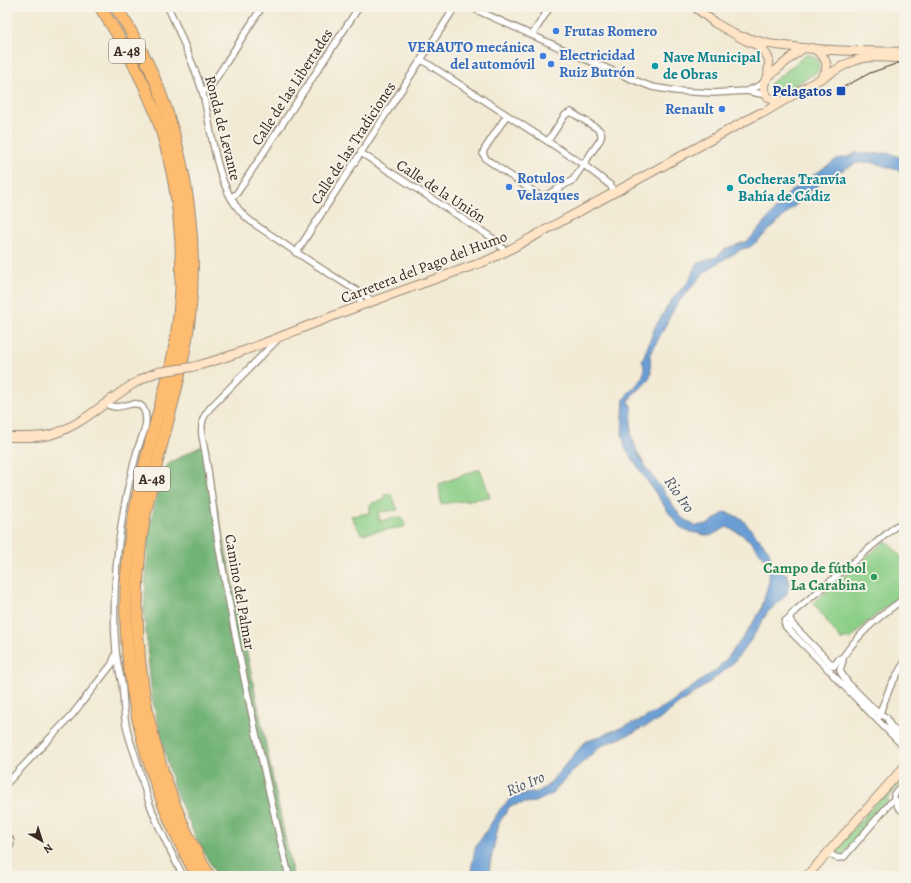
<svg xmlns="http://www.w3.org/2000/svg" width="911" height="883" font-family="Alegreya,serif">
<rect width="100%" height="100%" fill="#f7f3e8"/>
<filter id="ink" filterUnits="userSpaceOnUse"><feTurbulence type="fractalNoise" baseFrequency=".025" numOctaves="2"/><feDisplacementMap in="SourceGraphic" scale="8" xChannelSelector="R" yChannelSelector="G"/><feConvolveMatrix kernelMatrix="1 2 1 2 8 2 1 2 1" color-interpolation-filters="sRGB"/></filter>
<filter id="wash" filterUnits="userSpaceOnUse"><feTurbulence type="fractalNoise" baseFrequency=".012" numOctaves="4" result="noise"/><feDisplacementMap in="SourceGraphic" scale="16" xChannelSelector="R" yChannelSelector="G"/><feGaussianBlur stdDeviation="0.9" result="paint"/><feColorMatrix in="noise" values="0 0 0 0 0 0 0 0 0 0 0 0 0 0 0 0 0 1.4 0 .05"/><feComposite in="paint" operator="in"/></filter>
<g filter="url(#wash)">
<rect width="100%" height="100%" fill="#f2ead4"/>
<!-- green -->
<path fill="#8ccf87" stroke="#647c52" d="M806,55H811L818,60L819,70L814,74L780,94L775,95L769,89L770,84Z
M480,469L490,497L441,504L439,484Z
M391,493L398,510L378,512L380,521L401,517L405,525L404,527L361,534L351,516L370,513V505L372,503L384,500V495Z
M884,542H888L904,560V594L882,610L864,625L850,640L846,637L842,641L813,603Z
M904,771V778L888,799V802L842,856L839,857L834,854L833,852Z"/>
<!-- forest -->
<path fill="#71b274" stroke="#566e49" d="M204,445L293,876H217L197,840L174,789L152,698L144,612L149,529L162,474L170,462Z"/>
<!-- water -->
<path fill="#699ed5" stroke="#52647a" d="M856,152L871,154L890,153L904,159V172L870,162L857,163L831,176L814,188L784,216L760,239L750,247L742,249L718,263L703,274L676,305L650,355L651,374L648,380L640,389L633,394L629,401L632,409L631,434L637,451L646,468L662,489L681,517L695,526L708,524L725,512L741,518L768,549L775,569L786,573L789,582L787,594L767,613L751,640L734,662L710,682L680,703L659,720L628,735L601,746L575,769L551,795L535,802L525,803L510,806L499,823L490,864L489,876H470L475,848L501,808L516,794H524L538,792L547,786L585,742L643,719L667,705L716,670L728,657L744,636L761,610L769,581V570L764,557L750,541L741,534L727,527L710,536L687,531L680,527L669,513L625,448L622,433L624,399L629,392L635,387L643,376L644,366L642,361L655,327L672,299L689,281L694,269L698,263L716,257L727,248L748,241L772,214L781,202L792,190L837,159L851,156Z"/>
</g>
<g filter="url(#ink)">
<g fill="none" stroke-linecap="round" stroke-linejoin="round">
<defs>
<path id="street" d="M168,7C175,22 181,36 187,51C193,65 199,79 203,94C212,130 215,182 240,211C248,221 260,228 271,235C299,255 328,273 357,291C364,293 368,297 372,302
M470,7L578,56L634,80L652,87L676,91L713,93L747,91L761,85L765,80
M532,35L550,7
M422,60L584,165L610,185L615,193
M747,91L766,95
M203,92L211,86L262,7
M507,115L484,150L483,154L486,159L540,196H545L573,180L600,140C602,136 602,132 598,129L571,112L565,115L548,141
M361,153L494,239L502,248L505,252
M231,198L237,193L359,7
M296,253L455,7
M357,291L362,306
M278,339L210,408C202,418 201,423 202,436C210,474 213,514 220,553C239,661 263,769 289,876
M106,403C119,415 136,394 144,410C150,423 141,438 137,451C125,495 117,542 115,588C114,609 114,630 116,651C117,662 120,673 122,684C124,699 123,715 127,729C129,739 133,749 136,758C141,776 145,793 152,810C161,833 172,854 183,876
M784.5 623a3.5 3.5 0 1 1 7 0a3.5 3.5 0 1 1-7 0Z
M789,620L791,615L796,610L896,526L904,523
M791,623L833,666
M786,627L830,671
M843,657C859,633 880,615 904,599
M834,666L839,659L843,657V660L840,670
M840,671L847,682L876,711L887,718L890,725L904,739
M833,675L904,747
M879,717L882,707L891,685L904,663
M7,783L72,715L112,664L116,653
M894,800V794L904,782
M904,805L899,801L897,802C895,806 901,810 904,812
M7,837L10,839L11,842L10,846
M828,852C833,856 837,860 844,857L892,801L895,800L897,802"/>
<path id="secondary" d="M695,7L715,23L745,40L755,44L764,51L768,57L769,62L768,77
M738,36C752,38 764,44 777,45C819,51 862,51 904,52
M822,78C838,69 853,58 872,57C882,57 893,58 904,58
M781,101C766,101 759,89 768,77L794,55L804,48
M192,367C239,355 283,335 328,318C380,298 433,280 486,261L505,252L760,113H763L820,79C832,68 826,55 812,48
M7,437C21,437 36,438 50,435C91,423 118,386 158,372
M807,876L904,767"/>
<path id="highway" d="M100,7C122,40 141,75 155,111C184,193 189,282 171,366C165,390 158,413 152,437C142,473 134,510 129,548C116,662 142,776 197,876
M116,7C184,110 208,243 182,363C169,425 147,485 140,549C128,663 152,777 209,876"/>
</defs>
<!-- street casing -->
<use href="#street" stroke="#968a79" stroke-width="8"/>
<!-- secondary casing -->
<use href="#secondary" stroke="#968a79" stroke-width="10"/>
<!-- highway casing -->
<use href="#highway" stroke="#968a79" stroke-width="13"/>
<!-- street -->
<use href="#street" stroke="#fff" stroke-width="5.5"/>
<!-- secondary -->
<use href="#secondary" stroke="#ffe4c6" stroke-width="8"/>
<!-- highway -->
<use href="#highway" stroke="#febc70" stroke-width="11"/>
<!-- tram -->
<path stroke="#3b2a1e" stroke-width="1" d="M840,89L870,73L904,61"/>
<defs>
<path id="secondary-bridge" d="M158,372L192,367"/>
</defs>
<!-- secondary-bridge casing -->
<use href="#secondary-bridge" stroke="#968a79" stroke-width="10" stroke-linecap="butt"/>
<!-- secondary-bridge -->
<use href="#secondary-bridge" stroke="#ffe4c6" stroke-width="8"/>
</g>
</g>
<!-- markers -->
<g fill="#3f7fe0" stroke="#f7f3e8" stroke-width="1.5">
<circle cx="556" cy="31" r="4"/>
<circle cx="543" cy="56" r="4"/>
<circle cx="551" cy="64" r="4"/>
<circle cx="722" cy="109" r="4"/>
<circle cx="509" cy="187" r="4"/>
</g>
<g fill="#0f9aa8" stroke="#f7f3e8" stroke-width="1.5">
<circle cx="655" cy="66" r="4"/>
<circle cx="730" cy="188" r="4"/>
</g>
<rect fill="#1a4fb4" stroke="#f7f3e8" stroke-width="1.5" x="836" y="86" width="10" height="10" rx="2"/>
<circle fill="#2e9e5b" stroke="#f7f3e8" stroke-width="1.5" cx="874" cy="577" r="4"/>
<g text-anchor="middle" stroke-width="4" stroke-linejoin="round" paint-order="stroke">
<!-- shield labels -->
<g fill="#f7f3e8" stroke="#73665b" stroke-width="1">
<rect x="109" y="39" width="36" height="24" rx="3"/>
<rect x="134" y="467" width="36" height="24" rx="3"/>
</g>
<g font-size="14" font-weight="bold" fill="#3b2a1e">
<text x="127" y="56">A-48</text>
<text x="152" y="484">A-48</text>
</g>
<!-- shop labels -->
<g font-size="15" font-weight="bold" fill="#366cbe" stroke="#f7f3e8" text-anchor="start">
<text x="564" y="36">Frutas Romero</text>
<text x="535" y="52" text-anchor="end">VERAUTO mecánica<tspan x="535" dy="17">del automóvil</tspan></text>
<text x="559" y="60">Electricidad<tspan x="559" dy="17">Ruiz Butrón</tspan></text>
<text x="714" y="114" text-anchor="end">Renault</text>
<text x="517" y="183">Rotulos<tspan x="517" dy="17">Velazques</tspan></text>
</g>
<!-- culture labels -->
<g font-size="15" font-weight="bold" fill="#0d838f" stroke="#f7f3e8" text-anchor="start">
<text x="663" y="62">Nave Municipal<tspan x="663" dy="17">de Obras</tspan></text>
<text x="738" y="184">Cocheras Tranvía<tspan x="738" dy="17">Bahía de Cádiz</tspan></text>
</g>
<!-- street labels -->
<g font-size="15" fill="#3b2a1e" stroke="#f7f3e8">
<text transform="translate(292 87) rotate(-57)" y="5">Calle de las Libertades</text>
<text transform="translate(223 128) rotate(76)" y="5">Ronda de Levante</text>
<text transform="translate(353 143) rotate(-57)" y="5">Calle de las Tradiciones</text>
<text transform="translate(441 191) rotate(33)" y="5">Calle de la Unión</text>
<text transform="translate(424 267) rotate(-21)" y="5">Carretera del Pago del Humo</text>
<text transform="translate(240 592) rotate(80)" y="5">Camino del Palmar</text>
</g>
<!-- transit labels -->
<g font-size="15" font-weight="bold" fill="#164399" stroke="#f7f3e8" text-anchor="end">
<text x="832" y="96">Pelagatos</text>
</g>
<!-- leisure labels -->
<g font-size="15" font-weight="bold" fill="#27864d" stroke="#f7f3e8" text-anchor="end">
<text x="866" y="573">Campo de fútbol<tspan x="866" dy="17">La Carabina</tspan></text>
</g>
<!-- water labels -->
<g font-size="16" font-style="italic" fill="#4d5867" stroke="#f7f3e8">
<text transform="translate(680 494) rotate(55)" y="6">Rio Iro</text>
<text transform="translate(525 783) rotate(-23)" y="6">Rio Iro</text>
</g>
</g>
<!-- margin -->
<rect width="911" height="883" fill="none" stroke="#f7f3e8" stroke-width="24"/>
<!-- north arrow -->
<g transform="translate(42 841) rotate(141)" stroke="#f7f3e8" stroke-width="3" paint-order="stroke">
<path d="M0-3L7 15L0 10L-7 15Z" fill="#3b2a1e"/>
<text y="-6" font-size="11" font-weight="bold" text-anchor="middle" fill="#3b2a1e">N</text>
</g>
</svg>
